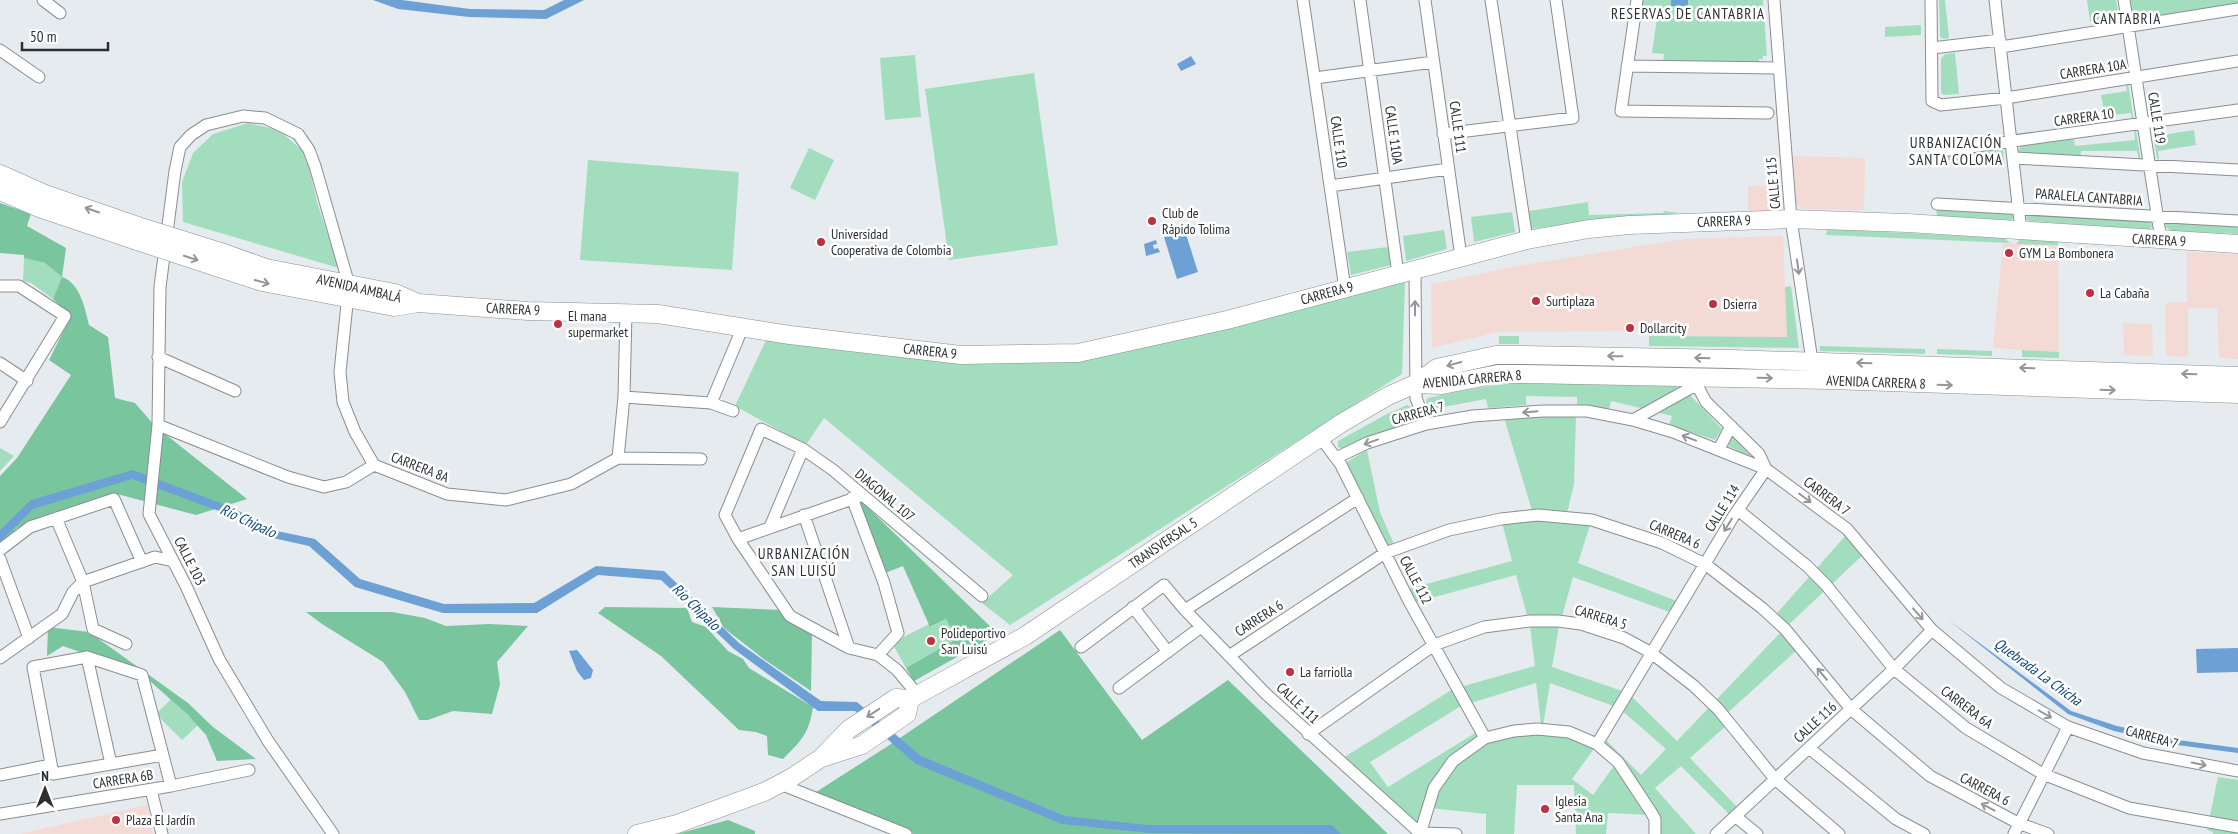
<svg xmlns="http://www.w3.org/2000/svg" width="2238" height="834" font-family="'PT Sans Narrow',sans-serif">
<rect width="100%" height="100%" fill="#e6ebf0"/>
<!-- commercial -->
<path fill="#f4dad4" d="M1793,156L1865,158L1864,210L1802,209L1796,203Z
M1777,185L1779,211L1748,212V186Z
M1783,236L1787,338L1649,336V331L1498,332L1432,348L1431,284L1522,265L1685,239Z
M2003,243L2058,245L2059,352L1993,348Z
M2187,252L2238,254V359L2219,358L2217,308H2188V357L2166,356L2165,303L2187,302Z
M2123,323L2152,324L2153,356L2124,355Z
M147,805L153,834H19Z"/>
<!-- green -->
<path fill="#a2debe" fill-rule="evenodd" d="M1642,0H1763L1767,56H1763V59H1759V63H1663L1664,54L1652,53L1658,11L1641,8Z
M1939,0H1945L1949,38L1943,39L1940,36Z
M2087,0H2116L2120,25H2118L2116,18L2090,22Z
M2130,0H2238V6L2134,22Z
M1921,25V35L1885,37V27Z
M1955,53L1959,94L1943,95L1941,92V59L1945,54Z
M915,55L921,117L885,120L880,58Z
M1034,73L1058,245L949,260L925,89Z
M2126,83H2128L2134,120H2132L2131,113L2105,116L2101,95L2127,91Z
M248,123L279,130L306,154L317,202L339,268L183,222L182,182L193,153L213,134Z
M2152,128H2154L2156,136L2194,130L2196,145L2158,151L2159,159H2157Z
M2134,130H2136L2141,161H2139L2137,151H2081L2080,158L2019,153L2018,151L2021,146L2074,139L2075,146L2135,140Z
M809,148L834,160L815,200L790,188Z
M2003,148L2004,161L1942,160V156Z
M588,160L739,172L732,270L580,260Z
M1588,202L1589,215L1663,213L1664,211L1680,213L1589,221L1531,229L1529,211Z
M1936,206L2014,212L2015,216L2011,220L1937,217Z
M1512,212L1515,232L1474,242L1471,217Z
M2026,213L2151,221L2152,227L2149,230L2030,221L2027,220Z
M2165,222L2238,225V234L2171,231L2166,227Z
M1827,229L2004,238L2010,243L1826,235Z
M1444,230L1447,249L1406,261L1403,236Z
M2021,238L2058,240V245L2016,244Z
M1388,247L1391,265L1351,275L1347,252Z
M24,258L45,263L62,277L53,299L31,283L23,281Z
M1405,282L1402,374L1010,625L982,603L1013,575L824,418L806,445L735,406L767,338L1101,356Z
M1791,286L1799,348L1649,346V336L1787,337L1785,287Z
M1499,336H1519V344H1499Z
M1820,346L1925,349V354L1820,351Z
M1937,349L1992,351V356L1937,354Z
M2022,350L2059,352V358L2022,357Z
M1496,360L1661,363V368L1439,377L1440,373Z
M1519,383L1675,386L1679,389L1645,409L1611,401L1609,410L1577,406V397L1526,396V405L1488,408L1486,399L1432,409L1428,408L1426,401L1428,398C1458,391 1488,385 1519,383Z
M1689,394L1722,429L1715,440L1669,425L1672,416L1660,413L1659,411Z
M1407,405L1411,407L1415,418L1413,422L1344,449L1338,447V441L1385,415Z
M1576,416L1574,484L1566,518L1591,522L1578,563L1682,603L1675,614L1573,577L1559,627L1552,667L1628,693L1677,741L1782,631L1770,621L1847,534L1865,553L1783,630L1798,649L1722,718L1727,725L1690,758L1742,812L1734,819L1681,766L1655,788L1696,834H1653L1650,815L1608,813L1606,834H1576L1574,785H1517L1514,834H1486V814L1430,808L1421,834L1335,763L1453,689L1535,666L1530,626L1516,575L1409,604L1400,591L1512,561L1502,523L1534,517L1504,418ZM1536,683L1542,732L1514,733L1480,742L1475,733L1388,787L1370,762L1461,706ZM1550,683L1619,708L1666,749L1641,775L1602,736L1595,746L1566,736L1542,732ZM1596,746L1616,763L1593,795L1572,779Z
M1732,438H1734L1753,458L1728,446Z
M0,448L14,456L0,471Z
M1367,450L1380,512L1397,551L1383,555L1347,462Z
M946,619L958,639L906,668L892,643L929,624L931,627Z
M171,699L198,725L182,740L156,714Z
M2218,777L2238,780V834H2213V832L2207,830Z"/>
<!-- forest -->
<path fill="#79c59e" d="M0,203L31,214L27,226L66,248L62,277C80,283 85,308 89,325L108,337L115,398L135,403L155,426L247,499L196,515L117,494L17,528L0,548V476L17,458L71,375L49,360L71,316L53,299L62,277L45,263L24,258V255L0,253Z
M856,496L998,634L914,681L906,668L957,639L946,619L930,627L903,566L885,573Z
M605,607L687,608L692,622L706,627L728,651L743,659L749,668L813,707C809,734 801,741 783,759L768,755L767,736L756,732L739,730L661,656L598,613Z
M712,607L782,610L797,627L812,633L811,691L765,660L724,628Z
M306,612H392L425,618L446,626L489,624L528,626L497,662L500,684L492,714L453,711L428,720H419L405,692L383,662L322,624Z
M48,627L89,632L188,703L213,727L256,759L217,761L206,735L188,715L142,674L63,646L47,656Z
M1060,630L1142,740L1228,680L1388,834H914L829,802L813,794L891,744Z
M728,820L755,831V834H677Z"/>
<!-- water -->
<path fill="#6da1d6" d="M373,0H402L470,9L544,10L564,0H584L546,19L469,17L398,9Z
M1671,0H1688V6H1671Z
M1191,56L1196,64L1181,71L1177,64Z
M1185,231L1198,272L1177,279L1164,237Z
M1156,240L1157,244L1153,245L1154,249L1158,248L1160,252L1146,256L1144,244Z
M133,470L231,507L277,531L315,539L360,579L444,604L534,603L596,566L664,571L739,643L821,701L857,702L921,756L1065,816L1147,825H1332L1341,834L1149,833L1062,824L916,764L855,711H818L734,649L661,580L598,575L537,613H443L355,587L309,546L273,538L227,514L132,479L33,509L0,542V530L31,500Z
M1947,619L2071,711L2117,726L2178,740L2238,748V753L2177,745L2114,731L2068,714Z
M2238,648V672L2197,673L2196,649Z
M577,650L593,670L591,678L584,680L577,671L569,651Z"/>
<g fill="none" stroke-linecap="round" stroke-linejoin="round">
<defs>
<path id="street" d="M43,0L60,13
M1303,0L1345,289
M1360,0L1398,274
M1425,0L1461,257
M1491,0L1527,240
M1637,0L1621,111L1768,113
M1774,0L1791,219L1812,361
M1931,0L1932,101L1941,105L2006,98L2238,61
M1995,0L2021,231
M2124,0L2161,240
M2001,47L2238,9
M1932,48L2000,40
M0,50L39,77
M1627,66L1778,68
M1315,78L1433,62
M1443,134L1573,118L1556,0
M1934,152L2238,110
M2014,158L2238,170
M1330,186L1448,169
M1937,204L2238,221
M1415,270L1416,398L1426,424
M0,286H19L65,316L0,422
M158,357L235,391
M0,363L27,381
M624,397L711,403L733,411
M711,403L742,329
M1633,420L1696,385
M158,425L288,477L324,487L346,482L374,465
M1321,438L1341,465L1409,601L1485,738
M1719,449L1731,426
M618,458L624,397L626,312
M1336,458L1367,443L1426,424L1473,416L1543,411H1587L1633,420L1673,432L1766,469L1847,529L1932,630L2001,688L2068,727L2143,753L2238,771
M374,465L447,494L506,500L571,484L618,458L701,459
M852,498L884,583L898,633L878,655
M1738,510L1807,566L1826,585L1894,669L1966,728L2043,774L2129,808L2238,827
M804,515L849,648
M56,518L83,582L93,629L126,644
M770,527L803,449
M738,539L858,497
M0,550L30,527L114,499L142,562
M0,559L29,638
M1133,607L1168,652
M1185,610L1358,498
M1081,647L1164,585L1185,610L1266,694L1420,833
M1229,656L1385,553L1449,530L1501,519L1538,515L1592,520L1662,543L1705,564L1762,608L1785,629L1851,709L1930,776L2018,823L2048,834
M87,657L111,764
M0,658L62,614L73,592L83,582L155,557L173,561
M1119,688L1201,627
M918,695L897,670L878,655L849,648L790,616L738,539L725,515L761,429L803,449L833,470L982,596
M1308,734L1434,645L1484,627L1530,621H1558L1581,624L1624,638L1650,652L1694,686L1718,709L1775,779L1839,834
M1597,744L1733,517L1766,469L1759,454L1706,402L1692,376
M1809,748L1896,819L1924,834
M163,755L53,774L33,667L87,657L142,675L171,786
M0,775L51,765
M780,784L906,834
M151,790L162,834
M0,814L171,786L249,770
M1735,816L1757,834
M1420,833L1456,834
M333,834L268,741L219,659L186,586L149,514L158,425L160,287L175,171L180,147L191,135L206,125L243,116L265,118L298,134L309,150L315,166L349,285L340,372L343,402L355,432L374,465
M1420,834L1434,788L1453,761L1485,738L1514,731L1537,729L1569,732L1597,744L1618,762L1651,812L1655,819V834
M1716,834L1894,669L1932,630
M2014,834L2068,727"/>
<path id="primary" d="M0,174L45,194L138,226
M0,191L39,208L134,240
M221,252L266,268L395,293L418,303
M216,267L262,282L394,307L418,303L528,311L658,314L790,335L961,355L1078,353L1227,320L1527,240L1589,229L1629,225L1791,219L1907,223L2238,244
M1415,384L1442,385L1498,374H1522L1830,380L2238,394
M822,758L862,745L907,714L910,699
M637,834L677,824L764,792L791,778L821,758L849,729L896,698L910,699L1025,636L1340,424L1388,396L1415,384L1437,368L1496,355H1521L1731,359L2238,376"/>
</defs>
<!-- street casing -->
<use href="#street" stroke="#8a8e92" stroke-width="13"/>
<!-- primary casing -->
<use href="#primary" stroke="#8a8e92" stroke-width="19"/>
<!-- street -->
<use href="#street" stroke="#fff" stroke-width="11"/>
<!-- primary -->
<use href="#primary" stroke="#fff" stroke-width="18"/>
<defs>
<path id="primary-bridge" d="M138,226L221,252
M134,240L216,267"/>
</defs>
<!-- primary-bridge casing -->
<use href="#primary-bridge" stroke="#8a8e92" stroke-width="19" stroke-linecap="butt"/>
<!-- primary-bridge -->
<use href="#primary-bridge" stroke="#fff" stroke-width="18"/>
</g>
<!-- one-way arrows -->
<defs><path id="oneway-shaft" d="M-6 0H5M1.5-3L5.5 0L1.5 3" fill="none" stroke-width="1.6" stroke-linecap="round" stroke-linejoin="round" transform="scale(1.25)"/></defs>
<g stroke="#969698">
<use href="#oneway-shaft" transform="translate(92 210) rotate(-161)"/>
<use href="#oneway-shaft" transform="translate(191 258) rotate(18)"/>
<use href="#oneway-shaft" transform="translate(1798 267) rotate(82)"/>
<use href="#oneway-shaft" transform="translate(262 282) rotate(15)"/>
<use href="#oneway-shaft" transform="translate(1415 308) rotate(-90)"/>
<use href="#oneway-shaft" transform="translate(1615 356) rotate(-179)"/>
<use href="#oneway-shaft" transform="translate(1702 358) rotate(-178)"/>
<use href="#oneway-shaft" transform="translate(1864 363) rotate(-178)"/>
<use href="#oneway-shaft" transform="translate(1454 364) rotate(165)"/>
<use href="#oneway-shaft" transform="translate(2027 368) rotate(-178)"/>
<use href="#oneway-shaft" transform="translate(2189 374) rotate(-178)"/>
<use href="#oneway-shaft" transform="translate(1765 378) rotate(1)"/>
<use href="#oneway-shaft" transform="translate(1945 385) rotate(2)"/>
<use href="#oneway-shaft" transform="translate(2108 390) rotate(2)"/>
<use href="#oneway-shaft" transform="translate(1530 412) rotate(175)"/>
<use href="#oneway-shaft" transform="translate(1689 438) rotate(-159)"/>
<use href="#oneway-shaft" transform="translate(1371 442) rotate(160)"/>
<use href="#oneway-shaft" transform="translate(1805 498) rotate(37)"/>
<use href="#oneway-shaft" transform="translate(1728 525) rotate(121)"/>
<use href="#oneway-shaft" transform="translate(1918 614) rotate(49)"/>
<use href="#oneway-shaft" transform="translate(1822 674) rotate(-130)"/>
<use href="#oneway-shaft" transform="translate(873 713) rotate(147)"/>
<use href="#oneway-shaft" transform="translate(2045 714) rotate(30)"/>
<use href="#oneway-shaft" transform="translate(2199 764) rotate(11)"/>
<use href="#oneway-shaft" transform="translate(1988 807) rotate(-152)"/>
</g>
<!-- markers -->
<g fill="#c13041" stroke="#fff" stroke-width="2">
<circle cx="1152" cy="221" r="5"/>
<circle cx="821" cy="242" r="5"/>
<circle cx="2009" cy="253" r="5"/>
<circle cx="2090" cy="293" r="5"/>
<circle cx="1536" cy="301" r="5"/>
<circle cx="1713" cy="304" r="5"/>
<circle cx="558" cy="324" r="5"/>
<circle cx="1630" cy="328" r="5"/>
<circle cx="931" cy="641" r="5"/>
<circle cx="1290" cy="672" r="5"/>
<circle cx="1545" cy="809" r="5"/>
<circle cx="116" cy="820" r="5"/>
</g>
<g text-anchor="middle" stroke-width="5" stroke-linejoin="round" paint-order="stroke">
<!-- street labels -->
<g font-size="14" fill="#2d2e30" stroke="#fff">
<text transform="translate(2093 69) rotate(-9)" y="5">CARRERA 10A</text>
<text transform="translate(2084 117) rotate(-8)" y="5">CARRERA 10</text>
<text transform="translate(2157 118) rotate(81)" y="5">CALLE 119</text>
<text transform="translate(1458 127) rotate(82)" y="5">CALLE 111</text>
<text transform="translate(1394 135) rotate(82)" y="5">CALLE 110A</text>
<text transform="translate(1339 142) rotate(82)" y="5">CALLE 110</text>
<text transform="translate(1773 183) rotate(-95)" y="5">CALLE 115</text>
<text transform="translate(2089 197) rotate(4)" y="5">PARALELA CANTABRIA</text>
<text transform="translate(1724 221) rotate(-2)" y="5">CARRERA 9</text>
<text transform="translate(2159 240) rotate(3)" y="5">CARRERA 9</text>
<text transform="translate(359 288) rotate(13)" y="5">AVENIDA AMBALÁ</text>
<text transform="translate(1327 293) rotate(-15)" y="5">CARRERA 9</text>
<text transform="translate(513 309) rotate(3)" y="5">CARRERA 9</text>
<text transform="translate(930 351) rotate(6)" y="5">CARRERA 9</text>
<text transform="translate(1472 379) rotate(-5)" y="5">AVENIDA CARRERA 8</text>
<text transform="translate(1876 382) rotate(2)" y="5">AVENIDA CARRERA 8</text>
<text transform="translate(1418 413) rotate(-15)" y="5">CARRERA 7</text>
<text transform="translate(420 467) rotate(21)" y="5">CARRERA 8A</text>
<text transform="translate(885 495) rotate(40)" y="5">DIAGONAL 107</text>
<text transform="translate(1827 496) rotate(37)" y="5">CARRERA 7</text>
<text transform="translate(1722 508) rotate(-58)" y="5">CALLE 114</text>
<text transform="translate(1675 534) rotate(23)" y="5">CARRERA 6</text>
<text transform="translate(1163 543) rotate(-34)" y="5">TRANSVERSAL 5</text>
<text transform="translate(190 561) rotate(63)" y="5">CALLE 103</text>
<text transform="translate(1416 580) rotate(62)" y="5">CALLE 112</text>
<text transform="translate(1601 617) rotate(17)" y="5">CARRERA 5</text>
<text transform="translate(1259 618) rotate(-33)" y="5">CARRERA 6</text>
<text transform="translate(1298 703) rotate(43)" y="5">CALLE 111</text>
<text transform="translate(1967 707) rotate(37)" y="5">CARRERA 6A</text>
<text transform="translate(1815 722) rotate(-43)" y="5">CALLE 116</text>
<text transform="translate(2152 737) rotate(15)" y="5">CARRERA 7</text>
<text transform="translate(123 779) rotate(-9)" y="5">CARRERA 6B</text>
<text transform="translate(1985 789) rotate(28)" y="5">CARRERA 6</text>
</g>
<!-- poi labels -->
<g font-size="14" fill="#2d2e30" stroke="#fff" text-anchor="start">
<text x="1162" y="218">Club de<tspan x="1162" dy="16">Rápido Tolima</tspan></text>
<text x="831" y="239">Universidad<tspan x="831" dy="16">Cooperativa de Colombia</tspan></text>
<text x="2019" y="258">GYM La Bombonera</text>
<text x="2100" y="298">La Cabaña</text>
<text x="1546" y="306">Surtiplaza</text>
<text x="1723" y="309">Dsierra</text>
<text x="568" y="321">El mana<tspan x="568" dy="16">supermarket</tspan></text>
<text x="1640" y="333">Dollarcity</text>
<text x="941" y="638">Polideportivo<tspan x="941" dy="16">San Luisú</tspan></text>
<text x="1300" y="677">La farriolla</text>
<text x="1555" y="806">Iglesia<tspan x="1555" dy="16">Santa Ana</tspan></text>
<text x="126" y="825">Plaza El Jardín</text>
</g>
<!-- neighbourhood labels -->
<g font-size="15" letter-spacing="1" fill="#2d2e30" stroke="#fff">
<text x="1688" y="19">RESERVAS DE CANTABRIA</text>
<text x="2127" y="24">CANTABRIA</text>
<text x="1956" y="148">URBANIZACIÓN<tspan x="1956" dy="17">SANTA COLOMA</tspan></text>
<text x="804" y="559">URBANIZACIÓN<tspan x="804" dy="17">SAN LUISÚ</tspan></text>
</g>
<!-- water labels -->
<g font-size="15" font-style="italic" fill="#0e4879" stroke="#fff">
<text transform="translate(248 521) rotate(25)" y="5">Río Chipalo</text>
<text transform="translate(696 607) rotate(44)" y="5">Río Chipalo</text>
<text transform="translate(2038 672) rotate(36)" y="5">Quebrada La Chicha</text>
</g>
</g>
<!-- north arrow -->
<g transform="translate(45 789)" stroke="#ffffff" stroke-width="4" paint-order="stroke">
<path d="M0-4L9 19L0 12L-9 19Z" fill="#2d2e30"/>
<text y="-8" font-size="14" font-weight="bold" text-anchor="middle" fill="#2d2e30">N</text>
</g>
<!-- scale -->
<path d="M22 42v8h86v-8" fill="none" stroke="#2d2e30" stroke-width="2.5"/>
<text x="30" y="42" font-size="15" fill="#2d2e30" stroke="#ffffff" stroke-width="4" paint-order="stroke">50 m</text>
</svg>
